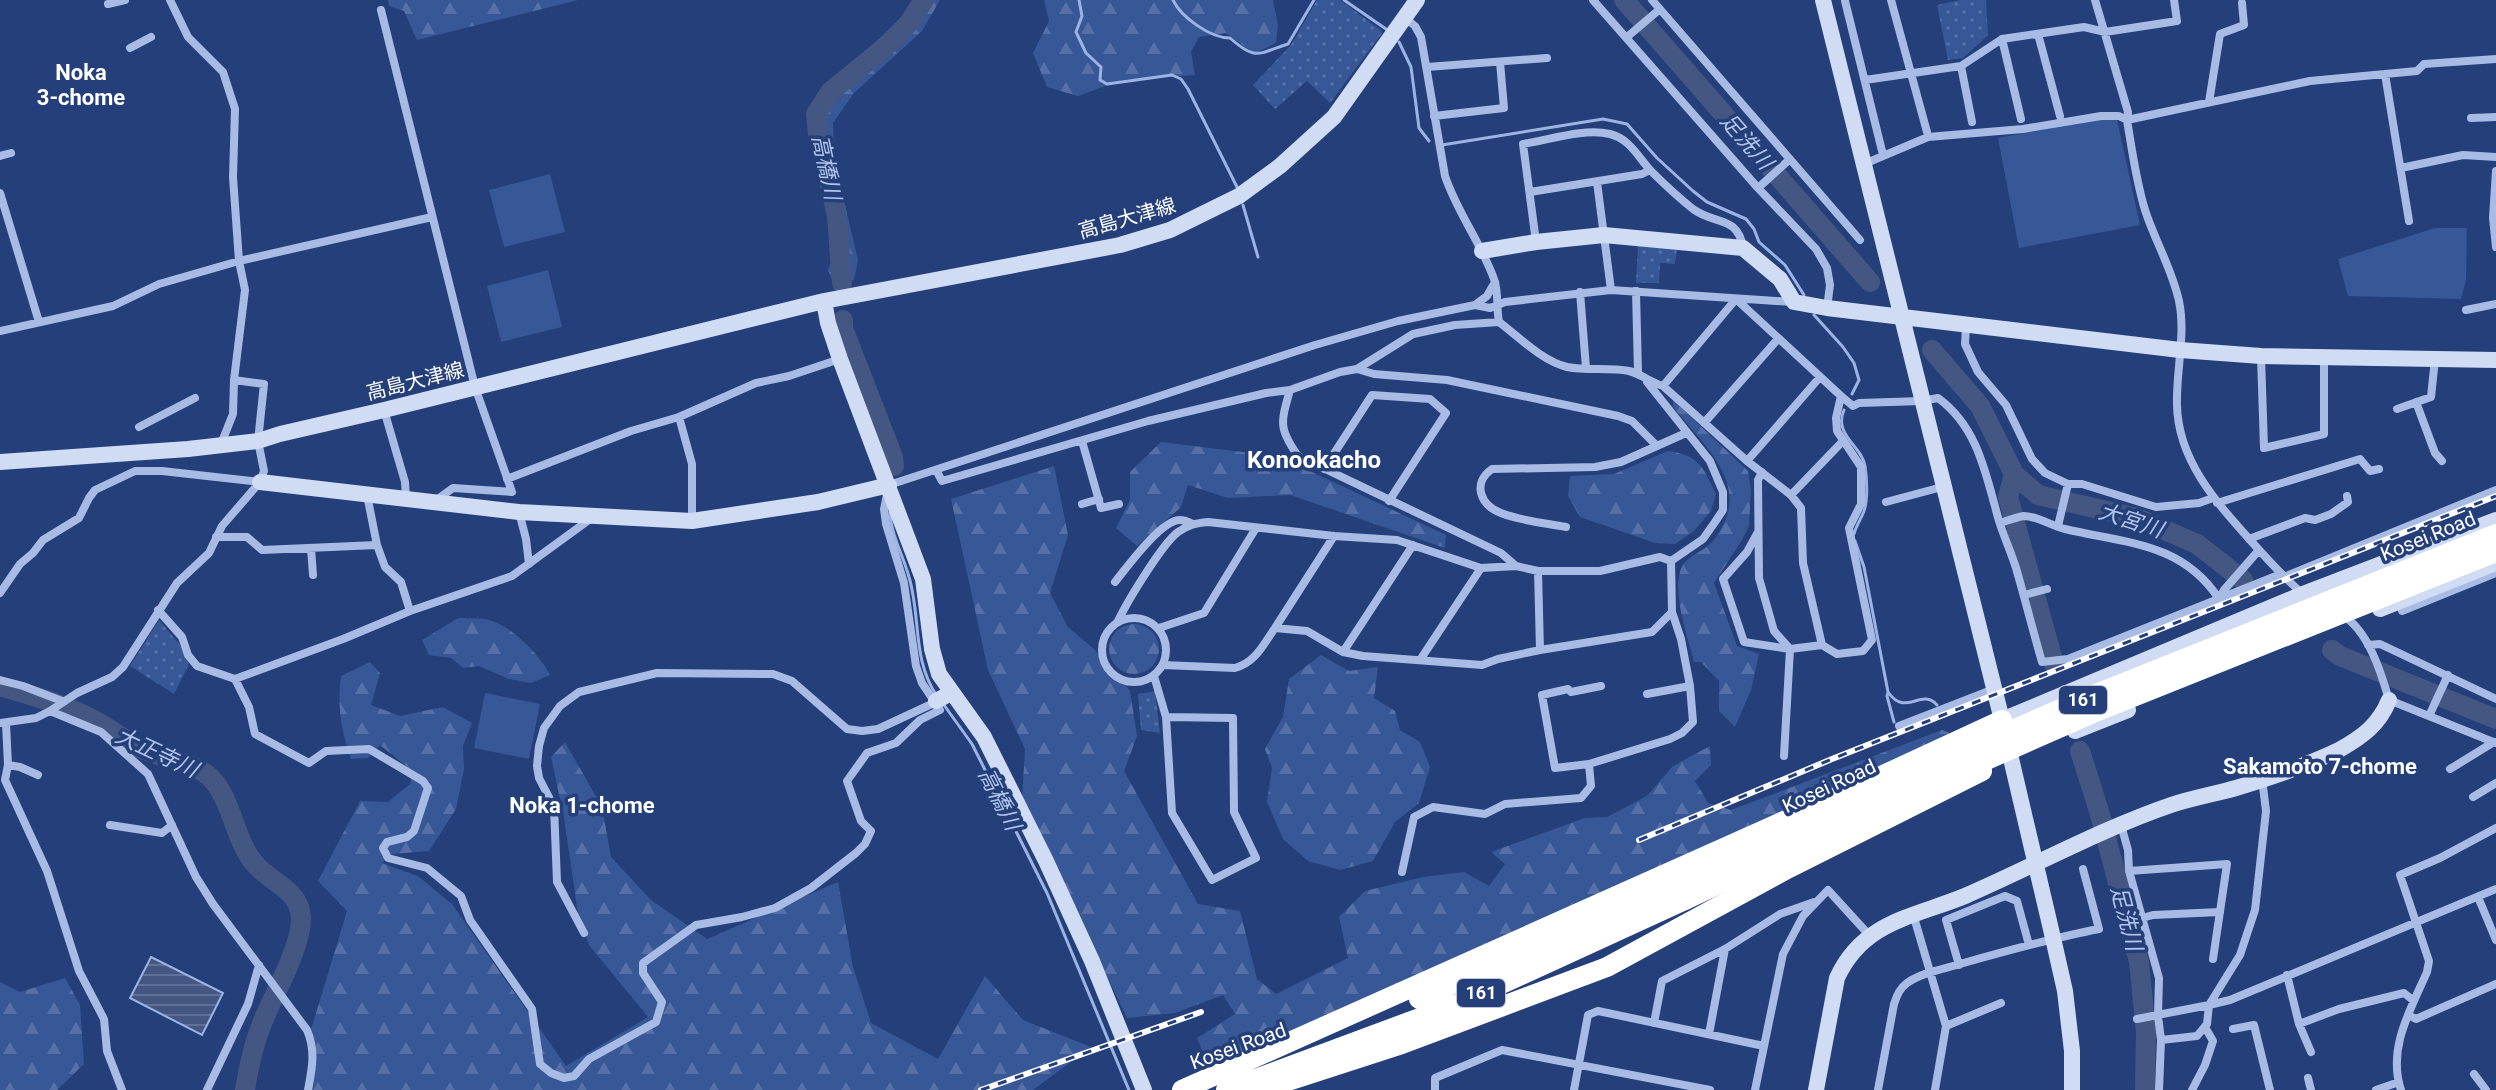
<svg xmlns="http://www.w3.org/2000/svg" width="2496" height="1090" font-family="Roboto,'Noto Sans JP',sans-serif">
<defs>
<pattern id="forest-firs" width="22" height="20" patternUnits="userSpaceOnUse" patternTransform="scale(2)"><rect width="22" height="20" fill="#385797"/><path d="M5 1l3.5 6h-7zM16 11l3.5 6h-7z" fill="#5670a7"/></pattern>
<pattern id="park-dots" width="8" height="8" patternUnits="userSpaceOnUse" patternTransform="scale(2)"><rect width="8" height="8" fill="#385797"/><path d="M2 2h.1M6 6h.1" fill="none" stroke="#5670a7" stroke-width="1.8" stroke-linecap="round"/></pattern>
<pattern id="water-rules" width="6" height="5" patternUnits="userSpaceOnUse" patternTransform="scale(2)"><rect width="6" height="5" fill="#445783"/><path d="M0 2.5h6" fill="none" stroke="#607096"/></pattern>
</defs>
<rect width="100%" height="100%" fill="#243f79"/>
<!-- green -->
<path fill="#385797" d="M2100,119L2117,120L2140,225L2019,248L1998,138Z
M550,174L565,232L504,247L489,190Z
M2435,228H2467L2466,280L2461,299L2348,296L2338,259Z
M548,270L562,327L501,342L487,286Z
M485,693L540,704L529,759L474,748Z"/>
<!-- forest -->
<path fill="url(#forest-firs)" d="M388,0H578L417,40L404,11L389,6Z
M915,0H940L922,31L854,93L833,123L834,159L858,260L854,280L833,283L828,270L834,253L811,111L831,81L906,15Z
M1044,0H1273L1278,25L1276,43L1254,54L1226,33L1199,37L1191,52L1195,75L1122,80L1078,96L1047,87L1033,53L1049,21Z
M1673,400L1748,471L1751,490L1749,526L1742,540L1714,583L1737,646L1759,654L1751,690L1735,727L1719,711V681L1701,662H1694C1688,637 1673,597 1680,572C1684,556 1700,554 1710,544C1716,539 1720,530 1724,523C1746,479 1699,440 1673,407Z
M1161,442L1259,454L1267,470L1295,464L1446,535L1445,548L1290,495L1228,498L1188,485L1181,507L1137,546L1116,528L1130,500V472Z
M1668,451C1699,455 1703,467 1716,494L1711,511L1694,531L1675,544L1655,543L1580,517L1568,496L1570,476L1614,474Z
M1054,466L1068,535L1050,593L1068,627L1094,649L1130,691L1137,736L1124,771L1198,904L1240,911L1257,979L1276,994L1348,958L1339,917L1365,891L1423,877L1464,872L1489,886L1505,864L1491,852L1585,818L1607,817L1647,796L1673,766L1710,746L1711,765L1695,781L1708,803L1731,810L1942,730L1950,733L1768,822L1210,1068L1197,1038L1235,1014L1223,995L1175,1013L1127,1018L1022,799L1025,749L988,670L951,499Z
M458,618C466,618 475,618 484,619C508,622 540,654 550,675L531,683L509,679L479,666L463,668L451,658L429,655L422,640Z
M1109 649a25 25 0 1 1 50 0a25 25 0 1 1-50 0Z
M1321,655L1349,671L1378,667L1374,698L1395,711L1400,730L1420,742L1430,767L1419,803L1395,822L1373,861L1340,870L1308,861L1283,839L1267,802L1272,768L1265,749L1283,717L1289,679Z
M370,662L380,673L371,705L400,716L443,707L472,723L463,746L464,769L456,809L429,851L392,854L382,863L418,876L452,904L566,1066L648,1017L589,945L578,914L564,818L551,757L565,742L602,807L611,857L651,900L707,939L838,882L853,967L871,1023L938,1059L985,976L1023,1020L1091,1047L1033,1090H312L310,1033L347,911L318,881L360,801L388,802L411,783V770L380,745L368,758L351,759C341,729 337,708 341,676Z
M65,978L80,1005L84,1064L57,1090H0V982L20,992Z"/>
<!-- park -->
<path fill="url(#park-dots)" d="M1317,0H1340L1383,32L1330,103L1307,81L1275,109L1253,85L1291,45Z
M1961,0H1986L1988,35L1963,58L1948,60L1937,5Z
M1638,246L1677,249L1675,264L1660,263L1659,283H1636Z
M159,620L179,644L189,664L174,694L130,666Z
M1155,691L1160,733L1141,730L1138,694Z"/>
<!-- water -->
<path fill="url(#water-rules)" stroke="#9bb4e5" stroke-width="2" d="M151,957L223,993L202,1035L130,998Z"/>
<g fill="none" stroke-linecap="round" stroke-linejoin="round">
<!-- stream -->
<path stroke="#9bb4e5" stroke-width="3" d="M1079,0L1082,16L1076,32L1086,53L1101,67L1100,80L1107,84L1172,75L1181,79L1188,89L1238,189
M1173,0C1181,17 1210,38 1230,38C1256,61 1257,54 1288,44L1314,0
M1344,0L1386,29
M1399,42L1411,67L1419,128L1429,141
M1442,145L1603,119L1627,124L1657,158L1693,191L1707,202L1746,219L1754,229L1759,242L1785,265L1804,295
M1243,205L1258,257
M1814,315L1843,347L1854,363L1859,380L1852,394
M1844,410C1833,435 1862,446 1865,466C1867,479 1868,499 1864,511C1861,519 1856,526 1854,534
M890,512C891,535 903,555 909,577C921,617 912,660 937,696
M1855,541L1864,567L1888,692C1906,718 1921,687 1937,705
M1888,692L1887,696L1894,722
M944,705L972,744L1047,893L1129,1090"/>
<!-- river -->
<path stroke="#445783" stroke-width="20" d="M1624,0L1870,282
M842,283L837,216L818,134L816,114L830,92L884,48L909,23L924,0
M843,320V328L893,457L894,466
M1932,350L1980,406L2014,474L2008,497L2054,664
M2014,474L2038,495L2137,518L2197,544L2243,580
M2332,650L2340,656L2496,719
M0,686C30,695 64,704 92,719C112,729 128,744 150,752C170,760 194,762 211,778C233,801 234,840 255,864C271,883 299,889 301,917C302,944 277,989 266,1014C255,1038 249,1064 245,1090
M2080,751L2099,811L2139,962L2146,1032L2145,1090"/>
<!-- street -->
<path stroke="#a7bbe4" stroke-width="8" d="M170,0L188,37L223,72L235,109L233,177L239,261L245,290L234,380L233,414L221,444
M1593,0L1758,188L1816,249L1827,268L1830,285L1827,308
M1652,0L1860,240
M1891,0L1927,132
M2095,0L2128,112L2127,120C2132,150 2136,181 2145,210C2155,241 2172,269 2179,301C2186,335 2176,370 2177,405C2178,460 2216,502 2251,541C2267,559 2283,577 2302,593
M1845,1L1883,155
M108,4L125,0
M381,10L475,387L512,492L453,488L435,501
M1405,18L1415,26L1421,37L1445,176C1457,212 1481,243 1494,279C1499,293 1496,307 1499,322
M2038,34L2060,116
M1627,37L1660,9
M2002,39L2021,119
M130,48L151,37
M1961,66L1972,122
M1427,67L1547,58
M2385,74L2409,221
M1865,80L1961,66L2002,39L2084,27L2105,32L2177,21L2174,0
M2209,102L2220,34L2244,25L2242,3
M1434,116L1504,108L1500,62
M2471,118L2496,117
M0,156L11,153
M1864,164L1928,137L2023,129L2101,116H2119L2127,120L2310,81L2417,71L2424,64L2496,59
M2401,168L2463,155L2496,157
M2496,171L2493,218L2496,247
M1597,182L1611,290
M1758,188L1790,159
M1530,192L1642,174L1650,170
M0,193L39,322
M1536,242L1523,144C1550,140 1583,128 1610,134C1630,139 1638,157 1651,171C1664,184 1678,197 1693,209C1714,225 1738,215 1743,248
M1636,291L1638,373
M1580,292L1586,368
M1475,305L1487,296L1495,282
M2466,310L2496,304
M1966,325L1965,344L1978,372L2006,405L2032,459L2045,473L2068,484H2082L2156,507L2199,503L2213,498
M0,331L113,306L159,284L239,261L432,217
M2261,356L2264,448L2324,434V357
M1357,369L1413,334L1455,325L1499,322C1519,337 1542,361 1567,367C1587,371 1609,367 1629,371C1641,374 1650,382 1663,386L1747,461L1791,495L1842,442
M1647,382L1710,461L1723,492V510L1715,522L1703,539L1671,561
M1663,386L1736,299L1841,396L1836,418L1837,431L1861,467V504L1849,528L1872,640L1863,651L1837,654L1822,645L1790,649L1774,631L1759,578L1758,480L1762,472
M1841,396L1853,406L1859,403L1922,401L1938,398C1979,428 1986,476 1999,521C2004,537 2011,552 2016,568C2025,599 2033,631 2042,662L2068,659L2281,574
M2416,402L2435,453L2442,461
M2397,409L2431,397L2435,359
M384,410L405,482L406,498
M679,417L692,464V520
M1704,423L1778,339
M139,427L195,398
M1082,441L1101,508L1119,504
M1747,461L1820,377
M1324,469L1372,395L1430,399L1446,413L1389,501
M936,470L942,481L1148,421L1266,393L1290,390
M507,479L631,431L679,417L756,383L789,376L840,359
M367,495L377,545L385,567L401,582L410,611
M1791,495L1801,508L1803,563L1822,645
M1886,502L1942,487
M2217,503L2360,459L2370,471L2379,469
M1082,504L1099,499
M519,512L526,539L529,564
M2000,523C2007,521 2016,517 2024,516C2037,516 2052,526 2065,529C2124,543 2182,542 2219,599L2224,590L2259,550
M2058,526L2068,484
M1566,527C1545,523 1521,521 1501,513C1480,505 1472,483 1492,469L1595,467L1621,462L1686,433
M1758,532L1747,552L1723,579L1744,642L1790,649L1784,756
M216,537H247L262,550L377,545
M2249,539L2305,518L2315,520L2331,514L2348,502L2347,496
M311,548L313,575
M1516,566L1501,553L1298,456C1278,428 1281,422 1290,390L1340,372L1357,369L1374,374L1447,380L1618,416L1632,421L1657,446
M1538,571L1540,650
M2284,577L2496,490
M1115,582C1127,567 1161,520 1180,520C1184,520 1189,522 1193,524
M0,593L20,564L33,553L43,540L79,518L89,498L95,490L135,471H162L260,482
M2024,595L2047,589
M2399,602L2402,611L2496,573
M158,610L182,637L188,655L197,666L235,679L249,707L255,734L309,763L326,751L369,749L423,781L428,788L414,831L407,837L387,842L383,848L388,858L427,868L461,896L470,920L532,1009L540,1064L551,1073L564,1078L574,1076L589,1059L656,1022L662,1002L643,973V963L696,925L742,917L775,908L811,888L856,853L865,844L871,831L861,821L847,781L867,753L896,743L920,720L940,710L922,683L916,666L904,583L886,524L884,509L889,485L1315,345L1398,321L1475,305L1490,308L1505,302L1611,290L1793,302
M2342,615C2368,630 2381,672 2389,700L2496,743
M1102 650a32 32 0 1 1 64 0a32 32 0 1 1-64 0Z
M1118,621C1127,602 1162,544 1178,532C1188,525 1196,523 1208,522L1334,536L1397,540L1481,568L1516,566L1538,571H1600L1660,557L1671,561
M1159,628L1204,613L1256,528
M1275,628L1334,536
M2368,645L2380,644L2496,699
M1343,652L1413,545
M1420,660L1481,568
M1163,665L1235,668C1256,662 1263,645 1275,628L1307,631L1343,652L1363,656L1482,665L1498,659L1540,650L1652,632L1672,612
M1154,676L1166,717L1172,813L1212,880L1256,858L1234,812L1233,718L1166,717
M235,679L343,639L410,611L512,576L593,517
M0,680L23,686L62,701
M1647,694L1690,686
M50,711L101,732L148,774L196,877L213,904L307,1030C316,1051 312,1069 308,1090
M2429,716L2448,675
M0,723L36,718L50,711L77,693L112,677L123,667L177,583L209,553L222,526L260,482L264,471L258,441L264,384L234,380
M6,723L8,765L5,780L47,871L79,971L104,1019L107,1051L122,1090
M1899,726L1994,689
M1589,764L1555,768L1542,695L1568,689L1571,692L1601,686
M8,765L20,767L38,775
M2450,769L2494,742
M2262,779L2266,811L2255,910L2240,955L2209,1005L2230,1000L2496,889
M2473,797L2496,783
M110,825L162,833L172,825
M2121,825L2128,850L2129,871L2159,978L2158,1016L2161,1040L2159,1090
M2129,871L2227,864L2213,959
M1402,872L1414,817L1433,807L1485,814L1505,804L1581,798L1591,786L1589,764L1670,739L1682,733L1693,722L1690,686L1681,639L1672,612L1671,561
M2478,897L2496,940
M1913,914L1946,1026L1935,1090
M2142,918L2153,915L2220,912
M584,933L557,882L554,807L539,778L537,766L539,746L544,728L560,706L579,692L657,673L773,674L792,681L847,729L862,731L878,729L936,702
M1959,965L1946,920L2005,896L2017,901L2029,945
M2287,975L2299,1024L2311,1052
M2408,1015L2416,1019L2496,984
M2137,1019L2209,1005L2207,1024L2197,1036L2161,1040
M1654,1023L1662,981L1725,949L1780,914L1814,902
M2299,1024L2339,1009L2404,993L2414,1001
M1946,1026L2001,1003
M2233,1029L2254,1025L2270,1090
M1709,1034L1725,949
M2474,1074L2486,1090
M2308,1078L2311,1090
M207,1090L248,1004L259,965
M1435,1090V1078L1502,1050L1710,1090
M1574,1090L1588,1015L1598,1011L1764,1046
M1755,1090L1783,954L1803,916L1828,890L1870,936
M1878,1090L1894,1004C1897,996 1899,989 1907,983C1921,973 1943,969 1960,964C2006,951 2052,938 2099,929L2083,869
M2192,1090L2205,1065L2213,1041L2205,1027
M2376,1090L2399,1082
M2401,1090C2387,1048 2411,1009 2427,972L2429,961L2400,875L2440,858L2496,828"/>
<!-- secondary -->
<path stroke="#d0dbf4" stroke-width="16" d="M1823,0L2002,720L2053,938L2065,991L2072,1051V1090
M1482,251L1536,242L1604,235L1743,248L1780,279L1794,302L1827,308L2180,350L2261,356L2496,360
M824,301L828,323L840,359L923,579L932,649L939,674L984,737L1046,861L1092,961L1144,1090
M0,462L188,449L258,441L280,434L384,410L824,301L1120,245L1170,230L1239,196L1280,166L1334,117L1417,0
M260,482L519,512L692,521L818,502L889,485
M2380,609L2496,563
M936,701L951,693
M2002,720L2303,594L2496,520
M2075,731L2128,710
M1816,1090L1837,978C1863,921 1914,917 1965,896C2034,866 2101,829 2171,805C2192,798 2215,794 2236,788C2269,778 2308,765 2339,750C2362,737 2379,725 2389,700"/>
<!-- highway -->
<path stroke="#fff" stroke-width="20" d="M1419,999L1678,884
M1182,1090L1771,827L2002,720
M1226,1090L1460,1003L1685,900
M1260,1090L1402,1044L1607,967L1789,868L1982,771"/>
<defs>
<path id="rail" d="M1639,840L1832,759L2496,496
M981,1090L1201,1012"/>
</defs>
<!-- rail casing -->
<use href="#rail" stroke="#fff" stroke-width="6"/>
<!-- rail -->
<use href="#rail" stroke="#243f79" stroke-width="3" stroke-dasharray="9" stroke-linecap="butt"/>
<!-- highway-bridge -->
<path stroke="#fff" stroke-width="20" d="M1678,884L1973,747L2086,698L2496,534
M1685,900L1889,803L2093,713L2496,552"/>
</g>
<g text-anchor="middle" stroke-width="7" stroke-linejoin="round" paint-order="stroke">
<!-- shield labels -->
<g fill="#243f79" stroke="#bdc5d7" stroke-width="2">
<rect x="2059" y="686" width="48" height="28" rx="6"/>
<rect x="1457" y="979" width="48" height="28" rx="6"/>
</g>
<g font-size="18" font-weight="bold" fill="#fff">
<text x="2083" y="706">161</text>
<text x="1481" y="999">161</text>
</g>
<!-- street labels -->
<g font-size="20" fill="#fff" stroke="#243f79">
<text transform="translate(1127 218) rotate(-16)" y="7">高島大津線</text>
<text transform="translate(415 381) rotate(-14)" y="7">高島大津線</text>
<text transform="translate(2428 536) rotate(-22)" y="7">Kosei Road</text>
<text transform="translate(1829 786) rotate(-25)" y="7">Kosei Road</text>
<text transform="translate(1238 1046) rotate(-20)" y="7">Kosei Road</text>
</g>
<!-- neighbourhood labels -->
<g font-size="22" font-weight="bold" fill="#fff" stroke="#243f79">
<text x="81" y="80">Noka<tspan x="81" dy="25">3-chome</tspan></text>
<text x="2320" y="774">Sakamoto 7-chome</text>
<text x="582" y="813">Noka 1-chome</text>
</g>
<!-- water labels -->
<g font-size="22" font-style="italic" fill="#b2c5ec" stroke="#243f79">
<text transform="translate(1747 141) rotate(49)" y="8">足洗川</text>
<text transform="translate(827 167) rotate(78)" y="8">高橋川</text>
<text transform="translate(2131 520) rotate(18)" y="8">大宮川</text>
<text transform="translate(157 752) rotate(25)" y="8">大正寺川</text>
<text transform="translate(1000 799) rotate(63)" y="8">高橋川</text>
<text transform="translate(2127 918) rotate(75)" y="8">足洗川</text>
</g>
<!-- quarter labels -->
<g font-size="24" font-weight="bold" fill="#fff" stroke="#243f79">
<text x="1314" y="468">Konookacho</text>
</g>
</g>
</svg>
